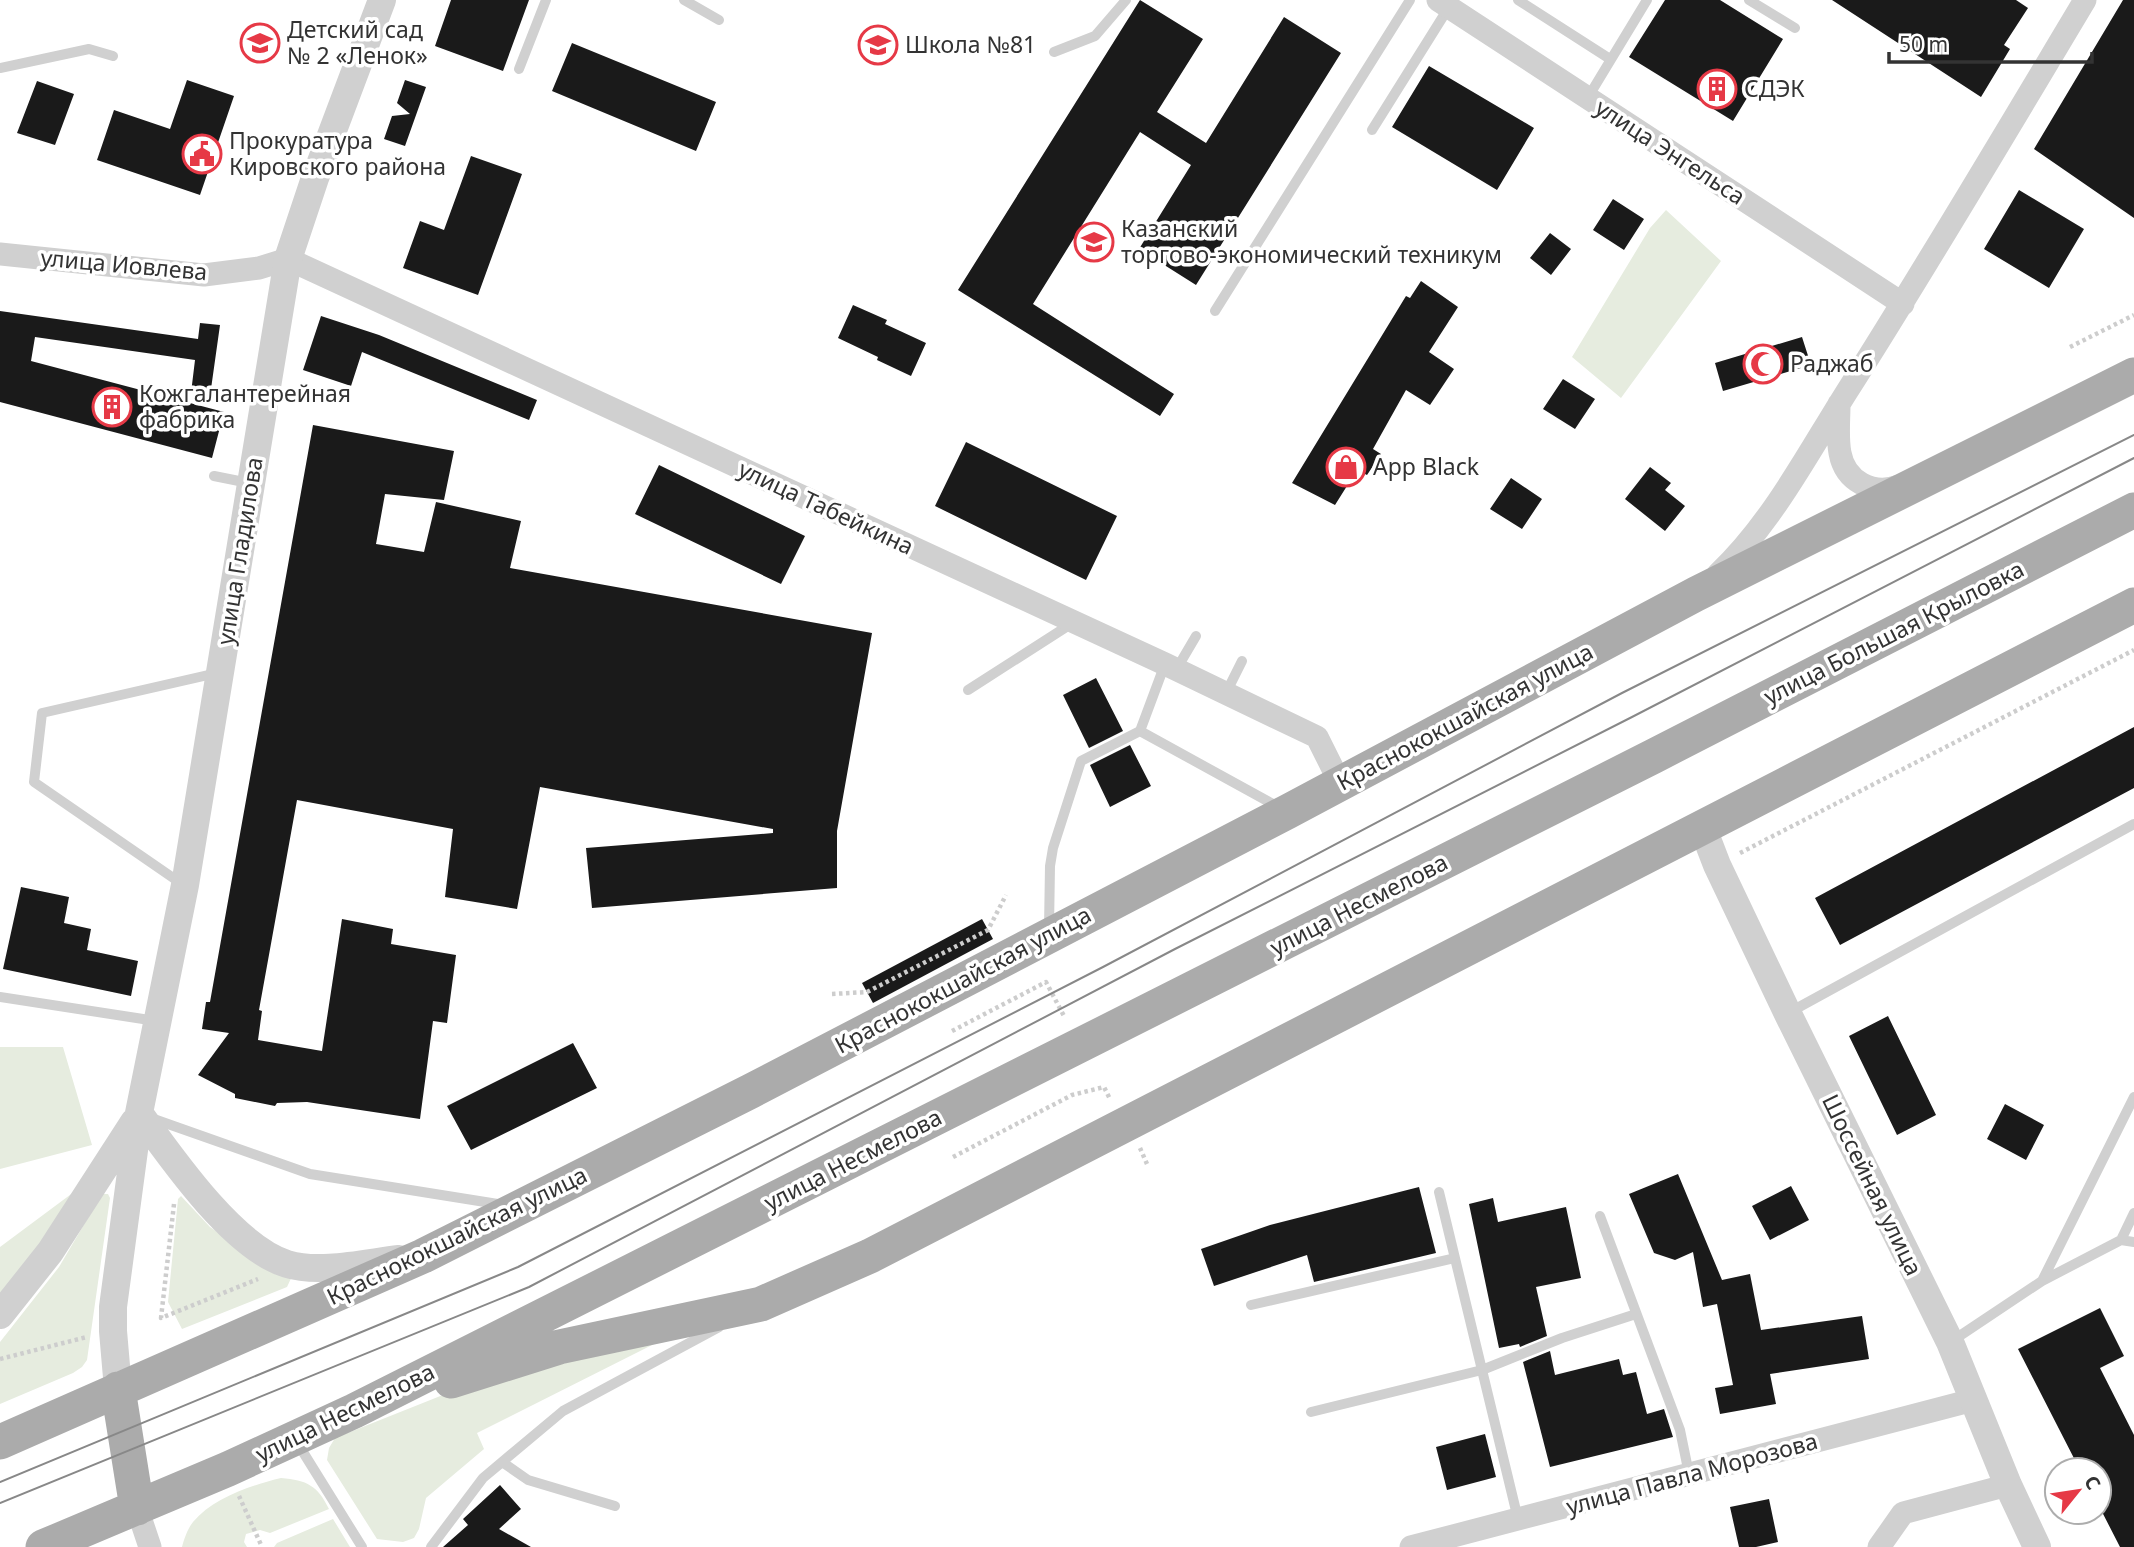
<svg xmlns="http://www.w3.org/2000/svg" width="2134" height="1547" font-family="'Noto Sans',sans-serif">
<rect width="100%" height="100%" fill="#fff"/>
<!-- green -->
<path fill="#e6ecdf" d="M1666,210L1721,261L1621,398L1572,357L1650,228Z
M0,1047H63L92,1145L0,1169Z
M86,1183L0,1301V1247Z
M102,1194H108L110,1198L87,1360L82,1367L73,1373L0,1404V1342L59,1267Z
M181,1196L210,1227L237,1246L293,1274L287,1287L182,1329L168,1302L178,1199Z
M658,1342L477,1433L484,1449L426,1498L419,1529L414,1538L403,1542L377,1539L327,1460L329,1448L335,1438L483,1379Z
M281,1478C307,1480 318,1486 329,1509L270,1533L260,1530L246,1534L244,1542L247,1547H182C184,1539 188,1528 193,1522C213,1498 252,1485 281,1478Z
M333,1519L350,1547H274L277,1543Z"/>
<!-- building -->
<path fill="#1a1a1a" d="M451,0H529L503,71L435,46Z
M1140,0L1203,39L1157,112L1206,143L1284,17L1341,53L1196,285L1139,249L1191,165L1140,132L1033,304L1174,394L1160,416L958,290Z
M1665,0H1720L1783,39L1733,121L1629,57Z
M1832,0H2016L2028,8L2004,45L2010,49L1981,97Z
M2123,0H2134V218L2034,149Z
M572,43L716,102L696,151L552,91Z
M1429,66L1534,128L1497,190L1392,127Z
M187,80L234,96L200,195L97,160L114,110L170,129Z
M405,80L426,87L405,146L384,139L392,116L410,114L397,103Z
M37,81L74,94L55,145L17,133Z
M471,156L522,174L478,295L403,268L420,221L444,230Z
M2019,190L2084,229L2049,288L1984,249Z
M1613,199L1644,219L1624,250L1593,230Z
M1550,233L1571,249L1551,275L1530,258Z
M1421,281L1458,307L1429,352L1454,369L1430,405L1406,390L1373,449L1381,454L1367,475L1357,470L1335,505L1292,483L1406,296L1410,298Z
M853,305L887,320L885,324L926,343L911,376L877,360L878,357L838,338Z
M0,311L198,339L200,323L220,325L210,396L191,393L195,360L35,337L31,361L224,412L212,458L0,402Z
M321,316L379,335L537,400L529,420L362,352L351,386L303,370Z
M1802,337L1811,365L1723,391L1715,363Z
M1563,379L1595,399L1575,429L1543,409Z
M313,425L454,451L444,500L385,494L376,544L424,552L436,502L521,521L510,568L872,633L837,831V888L592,908L586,848L773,833V829L540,787L517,909L445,897L453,829L297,800L259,1010L262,1011L258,1040L322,1051L342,919L393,929L391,944L456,955L447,1023L433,1021L420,1119L307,1102L277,1103L275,1106L235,1098V1094L198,1075L229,1033L202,1029L206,1002H210Z
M966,442L1117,516L1086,580L935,506Z
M659,465L805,536L781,584L635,514Z
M1650,467L1671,483L1665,490L1685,506L1665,531L1625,499Z
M1511,478L1542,499L1522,529L1490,509Z
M1096,678L1123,731L1089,748L1063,695Z
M2134,727V788L1840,945L1815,898Z
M1130,745L1151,786L1110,807L1090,765Z
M21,887L69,897L64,923L91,929L87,950L138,961L131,996L3,969Z
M982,919L993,939L873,1003L862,983Z
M1888,1016L1936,1115L1897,1135L1849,1036Z
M573,1043L597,1088L471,1150L447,1106Z
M2005,1104L2044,1125L2026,1160L1987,1139Z
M1678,1174L1722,1280L1750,1274L1761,1330L1862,1316L1869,1359L1770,1374L1776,1404L1720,1414L1715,1388L1733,1385L1717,1304L1703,1307L1693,1252L1675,1260L1654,1253L1629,1194Z
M1791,1186L1809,1220L1770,1240L1752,1206Z
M1419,1187L1436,1253L1314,1282L1307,1255L1214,1286L1201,1249L1270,1225Z
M1493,1198L1498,1222L1566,1207L1581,1278L1536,1287L1547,1336L1520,1347L1519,1344L1499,1348L1469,1204Z
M2100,1308L2124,1356L2100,1368L2134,1435V1547H2120L2099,1506V1470H2080L2018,1349Z
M1550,1351L1555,1375L1619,1359L1623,1375L1636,1372L1647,1414L1664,1409L1673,1437L1550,1467L1523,1362Z
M1485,1434L1496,1477L1447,1490L1436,1447Z
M500,1485L521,1509L499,1529L531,1547H443L468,1525L463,1519Z
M1769,1499L1778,1542L1756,1547H1739L1730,1507Z"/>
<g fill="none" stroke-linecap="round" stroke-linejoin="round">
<!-- path -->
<path stroke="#cdcdcd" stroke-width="4.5" stroke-dasharray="3.5 3.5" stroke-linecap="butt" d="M2070,347L2134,315
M1740,853L2134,650
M832,994L867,992L988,930L1006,895
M952,1031L1046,982L1065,1018
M1140,1148L1147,1164
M953,1157L1072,1095L1104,1087L1110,1099
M174,1204L161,1318L258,1279
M0,1359L87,1337
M239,1496L262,1547"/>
<!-- service -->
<path stroke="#d0d0d0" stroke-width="10" d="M684,0L719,20
M1518,0L1610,59
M1749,0L1795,28
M1054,52L1095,36L1126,0
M0,68L89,49L113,56
M519,69L546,0
M1587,99L1647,0
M1372,130L1449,7
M1215,311L1410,0
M214,476L249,483
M1176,670L1196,636
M968,690L1074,622
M1226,693L1242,661
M1140,731L1165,664
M182,884L34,782L42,713L217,673
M1049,928L1050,866L1053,848L1081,761L1140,731L1282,809
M0,997L156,1021
M1790,1012L2134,824
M151,1118L310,1174L504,1205
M1439,1192L1518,1519
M2134,1213L2121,1240L2134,1242
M1600,1216L1680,1430L1689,1474
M2042,1281L2121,1240
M1251,1305L1455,1258
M1952,1341L2042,1281L2134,1097
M1311,1412L1482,1370L1562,1338L1636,1314
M298,1444L362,1547
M502,1462L528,1480L615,1506
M431,1547L483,1478L563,1411L719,1327"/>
<!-- minor -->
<path stroke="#d0d0d0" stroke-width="23" d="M1438,0L1903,304
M0,254L204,275L259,268L288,259L1165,664L1317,737L1340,783
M1839,404C1839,420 1837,438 1840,453C1845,481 1873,496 1899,486
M1718,574C1771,524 1807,455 1846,393C1928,264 2006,132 2085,0
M137,1508L150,1547
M1411,1547L1973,1400
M1879,1547L1903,1513L2008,1485"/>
<!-- tertiary -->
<path stroke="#d0d0d0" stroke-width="28" d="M1702,826L1717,865L1788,1014L1950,1342L2008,1485L2037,1547
M139,1113C172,1159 233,1247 287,1264C319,1274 365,1263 399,1259
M0,1315L50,1252L134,1122
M118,1389L113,1331V1307L139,1113L185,885L288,259L315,178L382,0"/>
<!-- primary -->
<path stroke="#ababab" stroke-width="35" d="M451,1381L559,1347L761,1304L870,1256L2134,605
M118,1389L137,1508
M0,1442L423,1256L751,1091L1287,812L1696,594L2134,375
M43,1547L228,1469L354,1411L1654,756L2134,510"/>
<!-- tram -->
<path stroke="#888" stroke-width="2" d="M0,1482L518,1267L1103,967L1622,693L2134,435
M0,1503L529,1287L1175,949L1632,717L2134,458"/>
</g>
<!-- icons -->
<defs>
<symbol id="school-ring" viewBox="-11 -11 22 22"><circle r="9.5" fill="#fff" stroke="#e63946" stroke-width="1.5"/><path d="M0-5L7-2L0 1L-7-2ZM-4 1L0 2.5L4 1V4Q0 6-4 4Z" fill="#e63946"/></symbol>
<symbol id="building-ring" viewBox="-11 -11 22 22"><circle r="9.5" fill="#fff" stroke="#e63946" stroke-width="1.5"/><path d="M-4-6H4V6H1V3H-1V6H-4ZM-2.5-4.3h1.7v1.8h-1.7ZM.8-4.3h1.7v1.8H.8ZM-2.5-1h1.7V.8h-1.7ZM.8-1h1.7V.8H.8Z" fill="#e63946"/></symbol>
<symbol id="civic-ring" viewBox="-11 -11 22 22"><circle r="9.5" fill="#fff" stroke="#e63946" stroke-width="1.5"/><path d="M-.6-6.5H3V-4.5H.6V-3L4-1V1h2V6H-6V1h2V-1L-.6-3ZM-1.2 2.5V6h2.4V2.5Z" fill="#e63946"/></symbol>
<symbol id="university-ring" viewBox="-11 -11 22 22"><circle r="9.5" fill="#fff" stroke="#e63946" stroke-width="1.5"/><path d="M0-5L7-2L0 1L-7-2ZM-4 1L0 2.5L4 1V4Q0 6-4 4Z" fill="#e63946"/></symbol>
<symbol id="mosque-ring" viewBox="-11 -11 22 22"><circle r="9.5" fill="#fff" stroke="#e63946" stroke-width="1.5"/><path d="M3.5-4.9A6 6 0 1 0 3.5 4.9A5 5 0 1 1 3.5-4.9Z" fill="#e63946"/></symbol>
<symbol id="shop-ring" viewBox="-11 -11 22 22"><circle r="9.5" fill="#fff" stroke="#e63946" stroke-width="1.5"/><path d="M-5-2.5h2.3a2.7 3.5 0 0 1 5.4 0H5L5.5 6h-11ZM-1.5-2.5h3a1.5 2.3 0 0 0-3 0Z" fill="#e63946"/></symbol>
</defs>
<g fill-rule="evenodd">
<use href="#school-ring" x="238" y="21" width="44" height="44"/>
<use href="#school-ring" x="856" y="23" width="44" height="44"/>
<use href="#building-ring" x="1695" y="67" width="44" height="44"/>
<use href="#civic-ring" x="180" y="132" width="44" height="44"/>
<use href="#university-ring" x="1072" y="220" width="44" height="44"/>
<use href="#mosque-ring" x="1741" y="342" width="44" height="44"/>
<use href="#building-ring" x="90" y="385" width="44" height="44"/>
<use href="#shop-ring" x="1324" y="445" width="44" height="44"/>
</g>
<g text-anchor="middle" stroke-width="7" stroke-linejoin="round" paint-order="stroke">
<!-- poi labels -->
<g font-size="23" fill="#333" stroke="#fff" text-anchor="start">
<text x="287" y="38">Детский сад<tspan x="287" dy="26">№ 2 «Ленок»</tspan></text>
<text x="905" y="53">Школа №81</text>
<text x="1744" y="97">СДЭК</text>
<text x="229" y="149">Прокуратура<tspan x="229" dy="26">Кировского района</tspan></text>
<text x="1121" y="237">Казанский<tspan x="1121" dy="26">торгово-экономический техникум</tspan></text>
<text x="1790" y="372">Раджаб</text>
<text x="139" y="402">Кожгалантерейная<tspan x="139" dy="26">фабрика</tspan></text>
<text x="1373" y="475">App Black</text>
</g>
<!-- street labels -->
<g font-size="23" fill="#333" stroke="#fff">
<text transform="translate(1670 152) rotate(33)" y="8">улица Энгельса</text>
<text transform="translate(124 265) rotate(5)" y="8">улица Иовлева</text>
<text transform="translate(826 508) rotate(25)" y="8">улица Табейкина</text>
<text transform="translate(240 551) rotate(-81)" y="8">улица Гладилова</text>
<text transform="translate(1894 633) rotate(-27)" y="8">улица Большая Крыловка</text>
<text transform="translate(1465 717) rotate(-28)" y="8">Краснококшайская улица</text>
<text transform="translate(1359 905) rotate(-27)" y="8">улица Несмелова</text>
<text transform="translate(963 980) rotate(-28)" y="8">Краснококшайская улица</text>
<text transform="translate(853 1160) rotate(-27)" y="8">улица Несмелова</text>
<text transform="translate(1872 1185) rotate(64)" y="8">Шоссейная улица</text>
<text transform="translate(457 1236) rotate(-26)" y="8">Краснококшайская улица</text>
<text transform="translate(345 1413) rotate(-26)" y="8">улица Несмелова</text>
<text transform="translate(1692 1474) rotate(-15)" y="8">улица Павла Морозова</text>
</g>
</g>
<!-- north arrow -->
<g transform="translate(2078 1491) rotate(60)"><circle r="33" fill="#ffffff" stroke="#adadad" stroke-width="2"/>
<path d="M0-5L12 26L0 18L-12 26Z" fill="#e63946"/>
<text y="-10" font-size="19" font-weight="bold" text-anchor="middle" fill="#333333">С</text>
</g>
<!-- scale -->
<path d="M1889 52v10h203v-10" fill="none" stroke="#333333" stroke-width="3.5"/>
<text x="1899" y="52" font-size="21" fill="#333333" stroke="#ffffff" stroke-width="5" paint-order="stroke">50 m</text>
</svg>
